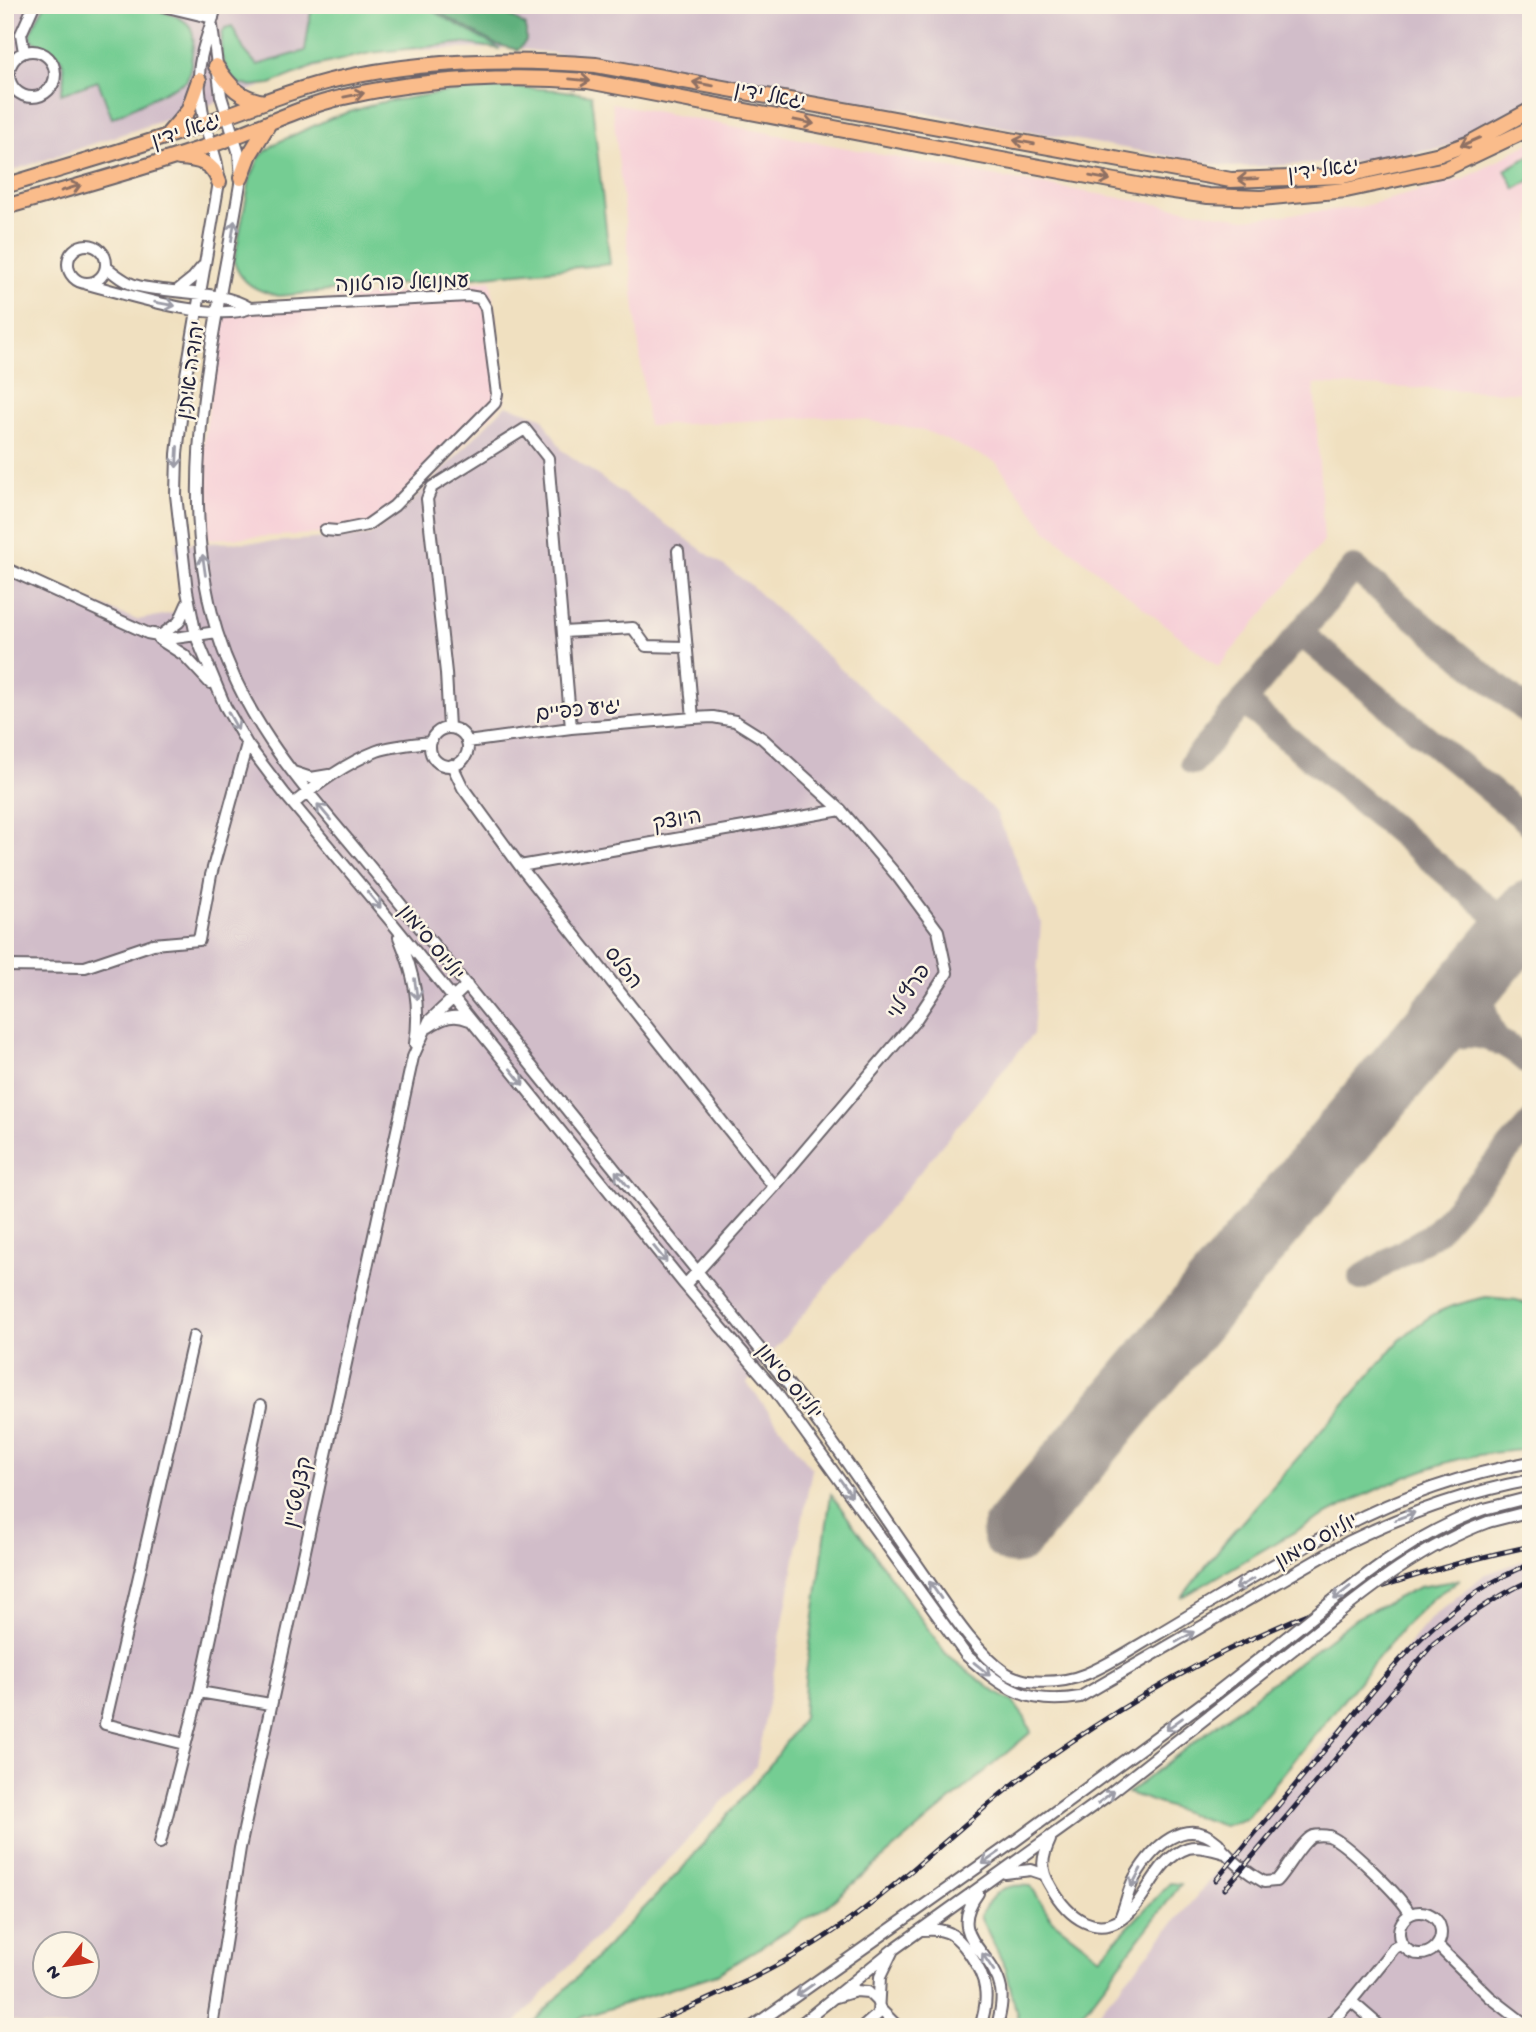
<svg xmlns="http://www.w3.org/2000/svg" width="1536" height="2032" font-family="'Gochi Hand','Playpen Sans Hebrew',sans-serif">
<rect width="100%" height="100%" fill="#fcf5e5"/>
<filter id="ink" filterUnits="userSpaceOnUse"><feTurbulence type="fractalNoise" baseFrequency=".0143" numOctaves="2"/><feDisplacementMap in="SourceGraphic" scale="14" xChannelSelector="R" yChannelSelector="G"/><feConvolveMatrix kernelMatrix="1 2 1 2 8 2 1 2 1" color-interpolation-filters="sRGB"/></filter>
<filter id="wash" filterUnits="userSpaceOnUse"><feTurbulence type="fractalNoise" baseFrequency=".00686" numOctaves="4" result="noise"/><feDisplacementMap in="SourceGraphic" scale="28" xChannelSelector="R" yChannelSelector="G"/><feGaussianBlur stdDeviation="1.57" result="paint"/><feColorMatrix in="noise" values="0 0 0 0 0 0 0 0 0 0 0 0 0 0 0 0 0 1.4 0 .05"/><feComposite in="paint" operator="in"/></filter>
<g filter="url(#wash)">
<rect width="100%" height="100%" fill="#f0e0c0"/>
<!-- built -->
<path fill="#f6cfd7" d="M612,103L998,177L1245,219L1360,207L1464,179L1531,142V393L1314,384L1324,541L1218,667L1048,532L996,462L926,431L842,416L648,426Z
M491,280L505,401L405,505L367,532L206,539L201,460L223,313Z"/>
<!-- industrial -->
<path fill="#d1bdc9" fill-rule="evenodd" d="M5,5H1531V102L1503,122L1444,148L1346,163L1231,167L681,70L514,48L363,51L183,114L5,173Z
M506,405L542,417L562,450L748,583L996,812L1041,922L1033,1034L747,1383L812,1469L756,1766L512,2027H36L5,2019V572L59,589L137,620L178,612L180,604L175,543L271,542L370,535L407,507ZM46,1944H88V1986H46Z
M1531,1558V2027H1086L1432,1617L1484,1575Z"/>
<!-- green -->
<path fill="#74cd93" stroke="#4b7867" stroke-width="2" d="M45,5C76,5 175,0 191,28C195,36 193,46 192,54C191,64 191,72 186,81L112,118L98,81L61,94C76,37 31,53 31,35C31,26 41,13 45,5Z
M312,5H422L500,49L462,43L370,53L315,66L270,84L250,86L240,84L232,78L226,68L221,55L222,33L225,28L232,26L244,50L257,65L305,51Z
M510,87L558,90L591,95L610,264L279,296C257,291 241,284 234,262L250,179L260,156L276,143L331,118L378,103L439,93Z
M1531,155V180L1515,189L1505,170Z
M1486,1297L1517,1300L1531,1307V1449C1501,1452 1470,1454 1442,1464C1349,1494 1265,1550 1181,1598L1223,1544L1400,1340C1433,1311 1443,1307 1486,1297Z
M831,1494L947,1655L995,1692L1013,1702L1025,1718L1031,1732L827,1906L717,1974L583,2017L565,2027H529L682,1869L770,1765L803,1718L805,1680Z
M1460,1580L1434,1597L1404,1626L1246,1819L1224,1826L1128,1793L1356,1618L1419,1587Z
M1170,1883L1181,1884L1072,2027H1016L1018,2019L1006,1969L980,1916C993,1892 1001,1883 1031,1886L1052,1920L1100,1957Z"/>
<!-- forest -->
<path fill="#5fb07d" stroke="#40695c" stroke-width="2" d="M426,5H492L526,26V41L518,50L495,44Z"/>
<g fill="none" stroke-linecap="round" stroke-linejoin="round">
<!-- taxiway -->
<path stroke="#89817e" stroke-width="26" d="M1300,633L1531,824
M1243,701L1515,931
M1193,762L1354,568L1531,714
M1487,965C1480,996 1480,1011 1496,1039
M1416,1049C1460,1027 1495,1030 1531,1064
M1361,1278L1435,1233L1531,1123"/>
<!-- runway -->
<path stroke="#89817e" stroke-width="65" d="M1014,1532L1531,912"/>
</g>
</g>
<g filter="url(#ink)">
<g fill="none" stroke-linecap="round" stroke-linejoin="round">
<defs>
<path id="minor" d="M159,5L213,18
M216,5C211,31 198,53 199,80C200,94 202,110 205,124C210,144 219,161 219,182L186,375L177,454L176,495L187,591L196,636L225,706L247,744L284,793L394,925L685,1285L773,1388L966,1655C1004,1689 1028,1706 1080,1697L1348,1542C1407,1513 1467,1492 1531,1480
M212,26L221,96L239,154L241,178C217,326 172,483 217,632C243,716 293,775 348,840C378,876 408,913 438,950C560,1099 681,1249 801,1400C844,1455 883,1516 923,1573C947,1607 972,1649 1006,1673C1014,1678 1019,1679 1028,1681C1047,1683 1069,1681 1086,1674C1111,1664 1135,1647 1158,1634C1219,1598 1279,1559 1342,1527C1401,1496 1465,1474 1531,1462
M9 74a23 23 0 1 1 46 0a23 23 0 1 1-46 0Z
M24,52L21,34L34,5
M68 264a19 19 0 1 1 38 0a19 19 0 1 1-38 0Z
M106,267C115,274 126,284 138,286C172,294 221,290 250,308
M87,284C127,294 213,323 250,308L468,296L480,298L486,308L497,394L495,403L394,506L367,525L337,531L325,530
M178,290L193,278L202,267
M678,551L693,718
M5,568L147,633L175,638L217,632
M563,632L633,628L646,646L686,647
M160,636L179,622L187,604
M159,639L184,655L210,683
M449,728L446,673L427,499L432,487L525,429L548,458L571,728
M430 747a19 19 0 1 1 38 0a19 19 0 1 1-38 0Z
M467,742L571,728L693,718L713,717L735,721L762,738L841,810L898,877L938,931L947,973L915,1021L774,1187L685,1285
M452,765L463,788L520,866L774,1187
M293,772L311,778L329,775
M293,804C318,784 346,763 377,751C394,745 413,744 431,742
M520,866L841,810
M399,937C414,973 421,1005 415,1044
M5,966L85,967L153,944L199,940L211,875L247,744
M429,1027C442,1018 454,1013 469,1020
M1484,1509L1531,1497
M1488,1522L1531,1511
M199,1692L270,1704
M185,1744L105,1724L194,1336
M1050,1840C1042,1857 1040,1869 1050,1885C1067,1917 1099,1943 1131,1911C1150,1891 1158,1858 1188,1848C1199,1845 1214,1850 1225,1853
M160,1843L199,1692L261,1405
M1005,1873L1031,1870L1043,1874
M978,1893C945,1938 993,1949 1001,1989C1003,2002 1000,2014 997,2027
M1399 1933a21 21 0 1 1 42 0a21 21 0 1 1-42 0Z
M1120,1918C1126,1905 1128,1889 1135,1877C1152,1848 1185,1814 1218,1843C1221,1846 1222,1850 1225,1852C1235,1864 1250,1874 1264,1882L1276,1881C1286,1871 1302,1840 1313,1836C1316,1835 1325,1835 1329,1836C1345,1842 1403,1898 1410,1914
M921,1930C928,1930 936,1929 943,1931C961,1934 983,1971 985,1988C987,2000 984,2015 980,2027
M1437,1945L1490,1997L1529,2027
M836,1997L856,1991L868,1992L877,2001L880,2009L898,2027
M1351,2001L1381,2027
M212,2027L240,1848L413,1057L429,1021L467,985
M752,2027L1015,1841L1212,1696L1287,1637
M797,2027L894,1949L1104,1798L1295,1648
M863,2027L878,2014L880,1977L892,1952
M1327,2027L1351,2001L1394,1948L1402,1944"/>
<path id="major" d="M216,66C230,87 240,98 264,102
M169,133L188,111L199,80
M179,158C198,159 213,162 219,182
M241,178L250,154L269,123
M5,186C69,166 134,148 197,126C244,110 290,90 338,79C423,60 509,58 596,65L1231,180L1343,176L1440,154L1470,143L1531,110
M5,207C75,187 146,168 214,144C258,129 299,107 344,97C424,79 507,75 588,81L975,155L1153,188L1208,196L1261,198L1346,190L1445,169L1531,128"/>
</defs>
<!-- minor casing -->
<use href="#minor" stroke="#6a646a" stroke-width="14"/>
<!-- major casing -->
<use href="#major" stroke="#6a646a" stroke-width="18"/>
<!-- minor -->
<use href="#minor" stroke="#fff" stroke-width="10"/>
<!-- major -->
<use href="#major" stroke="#fabc8b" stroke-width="14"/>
<defs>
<path id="rail" d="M1216,1880C1255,1833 1294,1787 1333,1740C1389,1672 1445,1596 1531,1564
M1225,1889L1433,1644C1464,1619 1494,1597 1531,1580
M645,2027C724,1993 798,1961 867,1907C935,1854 996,1792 1068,1744C1208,1647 1364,1581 1531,1546"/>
</defs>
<!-- rail casing -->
<use href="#rail" stroke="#22223b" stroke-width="5"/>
<!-- rail -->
<use href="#rail" stroke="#fcf5e5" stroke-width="2.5" stroke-dasharray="8" stroke-linecap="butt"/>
<defs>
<path id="minor-bridge" d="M1287,1637C1349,1588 1408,1536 1484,1509
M1295,1648C1356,1600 1414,1549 1488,1522"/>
</defs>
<!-- minor-bridge casing -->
<use href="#minor-bridge" stroke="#6a646a" stroke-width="14" stroke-linecap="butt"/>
<!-- minor-bridge -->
<use href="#minor-bridge" stroke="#fff" stroke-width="10"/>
</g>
<!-- one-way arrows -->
<defs><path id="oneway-shaft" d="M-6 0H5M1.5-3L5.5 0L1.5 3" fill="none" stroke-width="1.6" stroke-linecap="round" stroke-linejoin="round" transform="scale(1.75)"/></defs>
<g stroke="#8e6f63">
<use href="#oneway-shaft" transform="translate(580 80) rotate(6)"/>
<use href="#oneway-shaft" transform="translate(703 84) rotate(-170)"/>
<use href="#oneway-shaft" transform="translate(354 95) rotate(-11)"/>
<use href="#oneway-shaft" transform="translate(804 122) rotate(11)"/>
<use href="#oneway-shaft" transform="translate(1024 142) rotate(-170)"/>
<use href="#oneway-shaft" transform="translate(1470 142) rotate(156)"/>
<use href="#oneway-shaft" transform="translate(1100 178) rotate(10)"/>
<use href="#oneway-shaft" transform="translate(1248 179) rotate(178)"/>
<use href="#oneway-shaft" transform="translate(71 188) rotate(-17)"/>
</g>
<g stroke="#9c9ca7">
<use href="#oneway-shaft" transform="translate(233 231) rotate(-81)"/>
<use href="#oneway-shaft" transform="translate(165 304) rotate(10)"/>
<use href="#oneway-shaft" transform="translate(177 457) rotate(93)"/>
<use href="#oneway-shaft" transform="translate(204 565) rotate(-98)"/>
<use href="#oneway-shaft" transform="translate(233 721) rotate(61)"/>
<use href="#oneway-shaft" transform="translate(324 812) rotate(-130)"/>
<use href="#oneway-shaft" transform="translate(374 900) rotate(50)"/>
<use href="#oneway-shaft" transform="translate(416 989) rotate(82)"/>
<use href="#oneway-shaft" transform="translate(517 1077) rotate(51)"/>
<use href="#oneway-shaft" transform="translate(622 1179) rotate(-129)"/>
<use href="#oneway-shaft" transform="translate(660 1254) rotate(51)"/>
<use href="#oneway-shaft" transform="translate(846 1488) rotate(55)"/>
<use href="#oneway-shaft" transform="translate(1405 1516) rotate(-20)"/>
<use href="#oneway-shaft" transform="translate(1244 1584) rotate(150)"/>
<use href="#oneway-shaft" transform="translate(935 1590) rotate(-125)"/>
<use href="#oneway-shaft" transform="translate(1342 1593) rotate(141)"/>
<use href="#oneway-shaft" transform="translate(1185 1637) rotate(-30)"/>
<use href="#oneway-shaft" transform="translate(982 1669) rotate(39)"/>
<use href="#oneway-shaft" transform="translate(1174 1724) rotate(144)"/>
<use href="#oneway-shaft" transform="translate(1106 1797) rotate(-37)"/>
<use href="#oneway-shaft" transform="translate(991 1858) rotate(145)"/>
<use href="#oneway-shaft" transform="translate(1136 1878) rotate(118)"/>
<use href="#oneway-shaft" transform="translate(988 1962) rotate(-124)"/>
<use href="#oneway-shaft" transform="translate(805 1990) rotate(145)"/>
</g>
</g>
<g text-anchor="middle" stroke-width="5" stroke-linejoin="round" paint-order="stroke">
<!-- street labels -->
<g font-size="21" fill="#22223b" stroke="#fcf5e5">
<text transform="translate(770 95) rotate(11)" y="7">יגאל ידין</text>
<text transform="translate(186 130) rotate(-18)" y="7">יגאל ידין</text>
<text transform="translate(1323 169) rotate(-7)" y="7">יגאל ידין</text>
<text transform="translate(402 282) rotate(-2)" y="7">עמנואל פורטונה</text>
<text transform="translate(190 370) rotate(-82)" y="7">יהודה איתין</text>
<text transform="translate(578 709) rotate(-6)" y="7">יגיע כפיים</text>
<text transform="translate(677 819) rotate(-10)" y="7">היוצק</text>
<text transform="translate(432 942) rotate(51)" y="7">יוליוס סימון</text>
<text transform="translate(624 967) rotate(52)" y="7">הפלס</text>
<text transform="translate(908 991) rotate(-57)" y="7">פרץ לוי</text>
<text transform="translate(790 1381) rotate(51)" y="7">יוליוס סימון</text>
<text transform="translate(297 1492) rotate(-78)" y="7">קצנשטיין</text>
<text transform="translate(1316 1540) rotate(-29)" y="7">יוליוס סימון</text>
</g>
</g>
<!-- margin -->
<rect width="1536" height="2032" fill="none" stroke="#fcf5e5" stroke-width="28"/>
<!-- north arrow -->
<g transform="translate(66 1965) rotate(240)"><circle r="33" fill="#fcf5e5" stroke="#a5a1a1" stroke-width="2"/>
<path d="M0-5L12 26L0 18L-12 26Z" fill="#c8321e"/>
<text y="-10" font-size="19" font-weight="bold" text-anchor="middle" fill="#22223b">N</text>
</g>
</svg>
